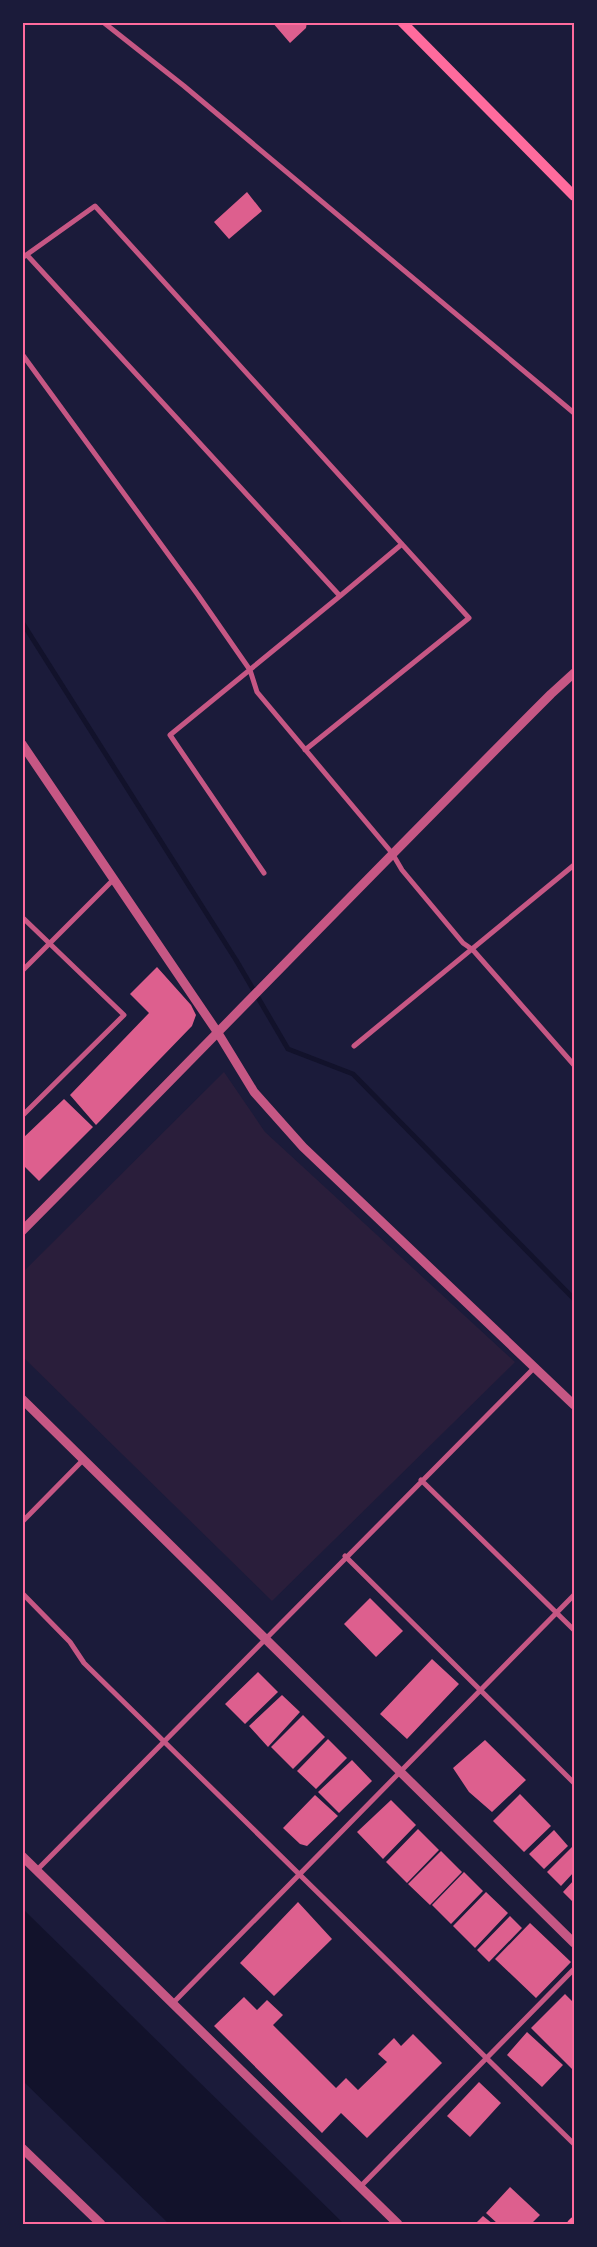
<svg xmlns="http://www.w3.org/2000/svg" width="597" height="2247" font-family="Barlow,sans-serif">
<rect width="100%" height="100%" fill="#1b1b3a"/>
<!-- green -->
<path fill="#2a1e3b" d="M224,1072L265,1132L515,1362L272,1601L23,1357V1272Z"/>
<!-- water -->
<path fill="#12122b" d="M23,1909L344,2224H169L23,2081Z"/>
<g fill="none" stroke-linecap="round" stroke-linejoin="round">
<!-- stream -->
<path stroke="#12122b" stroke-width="5" d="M22,622L236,960L288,1049L353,1074L574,1299"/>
</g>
<!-- building -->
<path fill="#dd5f8e" d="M272,22H307L306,28L290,43Z
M247,192L262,211L229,239L214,222Z
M157,967L191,1005L196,1015L192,1026L96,1125L70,1095L149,1013L130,994Z
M64,1099L93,1127L39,1181L22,1164V1139Z
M370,1598L403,1631L376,1657L344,1624Z
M432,1659L459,1684L407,1739L380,1714Z
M258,1672L278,1692L245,1724L225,1704Z
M282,1695L300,1712L268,1747L249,1726Z
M303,1715L325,1737L293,1769L271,1747Z
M328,1739L347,1758L316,1789L297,1771Z
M485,1740L526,1780L492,1812L469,1792L453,1768Z
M352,1760L372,1781L339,1813L318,1792Z
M520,1794L551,1826L524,1852L493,1821Z
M315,1795L338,1816L307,1846L300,1844L283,1828Z
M391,1800L416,1825L383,1859L357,1832Z
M418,1829L439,1850L407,1883L386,1862Z
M554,1830L568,1846L544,1869L529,1854Z
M572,1847L574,1849V1872L561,1886L547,1872Z
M441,1851L462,1872L430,1905L408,1884Z
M464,1872L483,1891L451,1924L432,1905Z
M574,1880V1903L563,1892Z
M486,1892L508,1913L475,1948L453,1926Z
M298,1902L332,1939L274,1996L240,1963Z
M510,1916L522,1928L489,1962L477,1950Z
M530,1923L571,1962L536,1998L495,1959Z
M565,1994L574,2003V2071L531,2028Z
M244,1997L257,2010L267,2000L283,2015L273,2025L336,2088L346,2078L358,2090L387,2062L378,2054L394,2038L401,2046L413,2034L442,2063L367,2138L341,2113L322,2133L214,2026Z
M527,2032L563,2065L542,2087L507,2055Z
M479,2082L501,2103L470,2137L447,2116Z
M510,2187L540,2215L531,2224H498L486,2213Z
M483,2216L493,2224H475Z"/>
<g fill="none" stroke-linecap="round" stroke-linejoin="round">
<!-- minor -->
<path stroke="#c65784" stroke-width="5" d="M103,22L184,86L574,413
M27,255L340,596L170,735L264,873
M22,258L95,206L469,618L305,750
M22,354L198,595L250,670L257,692L392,853L402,870L463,943L473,950L574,1065
M340,596L402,544
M22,917L124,1015L22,1116
M22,971L114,879
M354,1046L574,865
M421,1480L574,1630
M22,1522L84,1459
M345,1556L574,1783
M22,1593L70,1642L84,1663L574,2144
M37,1870L535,1367
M172,2004L574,1595
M360,2187L574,1969"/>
<!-- tertiary -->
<path stroke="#c65784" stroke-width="9" d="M22,744L218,1033L254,1092L303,1147L574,1405
M22,1231C199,1053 373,872 551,694L574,673
M22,1399L574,1943
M22,1856L398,2224
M22,2148L101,2224"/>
<!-- secondary -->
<path stroke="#ff6b9d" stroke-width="10" d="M402,22L574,196
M572,2224L574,2222"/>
</g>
<!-- border -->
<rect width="597" height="2247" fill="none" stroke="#1b1b3a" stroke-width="48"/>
<rect x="24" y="24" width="549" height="2199" fill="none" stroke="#ff6b9d" stroke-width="2"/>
</svg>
